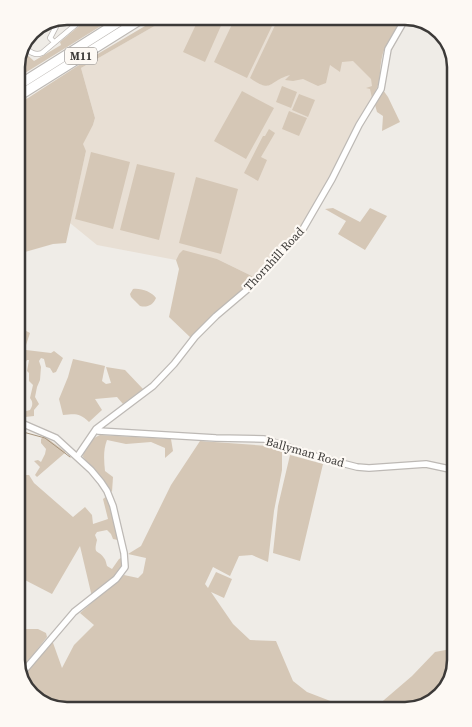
<svg xmlns="http://www.w3.org/2000/svg" width="472" height="727" font-family="'Source Serif 4',serif">
<rect width="100%" height="100%" fill="#efece7"/>
<!-- built -->
<path fill="#e8dfd4" d="M172,16H272L381,69L379,87L303,226L278,252L256,278L217,259L179,254L176,260L97,245L70,223L86,151L82,144L93,125L95,118L81,68Z"/>
<!-- green -->
<path fill="#d5c7b6" d="M91,16H117L17,78L16,64L23,51L34,61L61,45L60,42Z
M162,16H172L81,68L95,118L93,125L83,144L86,151L66,243L53,244L18,254L17,103L28,98L79,65Z
M200,16H218L224,19L205,62L183,52Z
M236,16H252L272,26L247,78L214,62Z
M272,16H405C398,28 387,40 383,53C378,72 383,80 372,98L370,89L366,88L372,86L371,79L353,61L342,62L340,72L330,65L326,83L318,86L303,79L293,81L285,80L290,75C268,81 273,94 250,78L278,19Z
M282,86L297,92L291,108L276,102Z
M383,90L388,97L400,122L382,131L383,116L377,112L375,105Z
M242,91L274,108L246,159L214,141Z
M299,94L315,100L308,117L292,110Z
M289,111L307,118L299,136L282,129Z
M269,129L275,133L261,157L267,160L258,181L244,173L263,136H265Z
M91,152L130,162L113,229L75,219Z
M137,164L175,173L159,240L120,230Z
M196,177L238,189L221,254L179,243Z
M333,208L360,222L370,208L387,216L365,250L338,234L346,221L325,209Z
M183,250L217,259L256,278L202,326L191,338L169,317L179,269L176,260L179,254Z
M133,289C141,288 152,292 156,298C153,305 147,308 140,306L131,297L130,294Z
M19,327L30,333L26,345V350L51,353L54,351L63,358L56,372L53,373L50,368L46,367L44,359L41,358L39,361L41,367L40,380L37,387L35,397L39,404L34,410V416L25,417L21,420L19,413L30,410C33,405 33,402 30,398L33,385L29,381V373L27,371L29,360H27C23,365 21,378 24,384L19,387Z
M73,359L105,366L102,381L106,384L111,383L106,367L125,370L143,389L123,404L117,397L95,399L102,410L89,422C79,413 76,414 63,415L59,399L68,377Z
M100,435L171,439L173,451L165,458V448L151,442L126,444L107,440C103,450 104,461 105,471L113,477L112,492L83,457C83,447 92,438 100,435Z
M44,436L66,452L37,477L35,475L40,467L34,461L38,460L41,462L45,454L46,449L41,443V439Z
M200,441L282,447V470L274,511L268,562L252,555L239,556L230,576L213,567L205,584L208,588L216,572L232,579L224,598L211,592L233,624L250,640L276,641L293,681L307,692L346,707L64,711L39,702L22,683V676L52,640L62,668L74,645L94,625L80,613L124,575L138,578L143,573L146,558L128,554L141,546L171,485Z
M290,455L323,464L300,561L273,553L278,506Z
M26,475H29L34,483L73,517L85,507L92,515L93,524L108,519L103,499L107,496L118,540L113,539L111,534L107,530L97,532L95,535L97,540C93,556 98,549 104,558C106,560 106,563 107,566L112,569L119,559L123,557L121,571L92,597L80,546L52,594L21,578L20,499L24,493L23,490Z
M21,629H38L46,633L47,637L22,669Z
M456,648V663L447,688L428,705L377,706L412,676L435,652Z"/>
<g fill="none" stroke-linecap="round" stroke-linejoin="round">
<!-- stream -->
<path stroke="#a7947c" stroke-width="1" d="M23,432L45,438L70,457"/>
<defs>
<path id="minor" d="M54,42L50,38L60,19
M24,47C30,52 35,56 42,53L86,16"/>
<path id="tertiary" d="M19,422L56,438L91,470L101,482L107,491L113,506L124,553L125,567L116,579L74,612L22,673
M96,429L98,431L216,438L264,439L318,457L357,467L369,468L426,464L454,470
M77,457L96,429L153,386L174,364L195,337L216,316L249,288L303,229L332,179L359,125L381,89L388,49L407,16"/>
<path id="motorway" d="M17,86L128,16
M17,97L146,16"/>
</defs>
<!-- minor casing -->
<use href="#minor" stroke="#bdb9b5" stroke-width="6"/>
<!-- tertiary casing -->
<use href="#tertiary" stroke="#bdb9b5" stroke-width="8"/>
<!-- motorway casing -->
<use href="#motorway" stroke="#bdb9b5" stroke-width="11"/>
<!-- minor -->
<use href="#minor" stroke="#fff" stroke-width="4.5"/>
<!-- tertiary -->
<use href="#tertiary" stroke="#fff" stroke-width="5.5"/>
<!-- motorway -->
<use href="#motorway" stroke="#fff" stroke-width="9"/>
</g>
<g text-anchor="middle" stroke-width="4.5" stroke-linejoin="round" paint-order="stroke">
<!-- shield labels -->
<rect fill="#fdf9f4" stroke="#767370" stroke-width="1" x="65" y="47.5" width="32" height="17" rx="4"/>
<g font-size="11" font-weight="bold" fill="#3c3a38">
<text x="81" y="60">M11</text>
</g>
<!-- street labels -->
<g font-size="12" fill="#3c3a38" stroke="#fdf9f4">
<text transform="translate(274 259) rotate(-47)" y="4">Thornhill Road</text>
<text transform="translate(305 452) rotate(16)" y="4">Ballyman Road</text>
</g>
</g>
<!-- crop -->
<path d="M0 0H472V727H0ZM67 25H405A42 42 0 0 1 447 67V660A42 42 0 0 1 405 702H67A42 42 0 0 1 25 660V67A42 42 0 0 1 67 25Z" fill="#fdf9f4" fill-rule="evenodd"/>
<path fill="none" stroke="#3c3a38" stroke-width="2.5" d="M67 25H405A42 42 0 0 1 447 67V660A42 42 0 0 1 405 702H67A42 42 0 0 1 25 660V67A42 42 0 0 1 67 25Z"/>
</svg>
